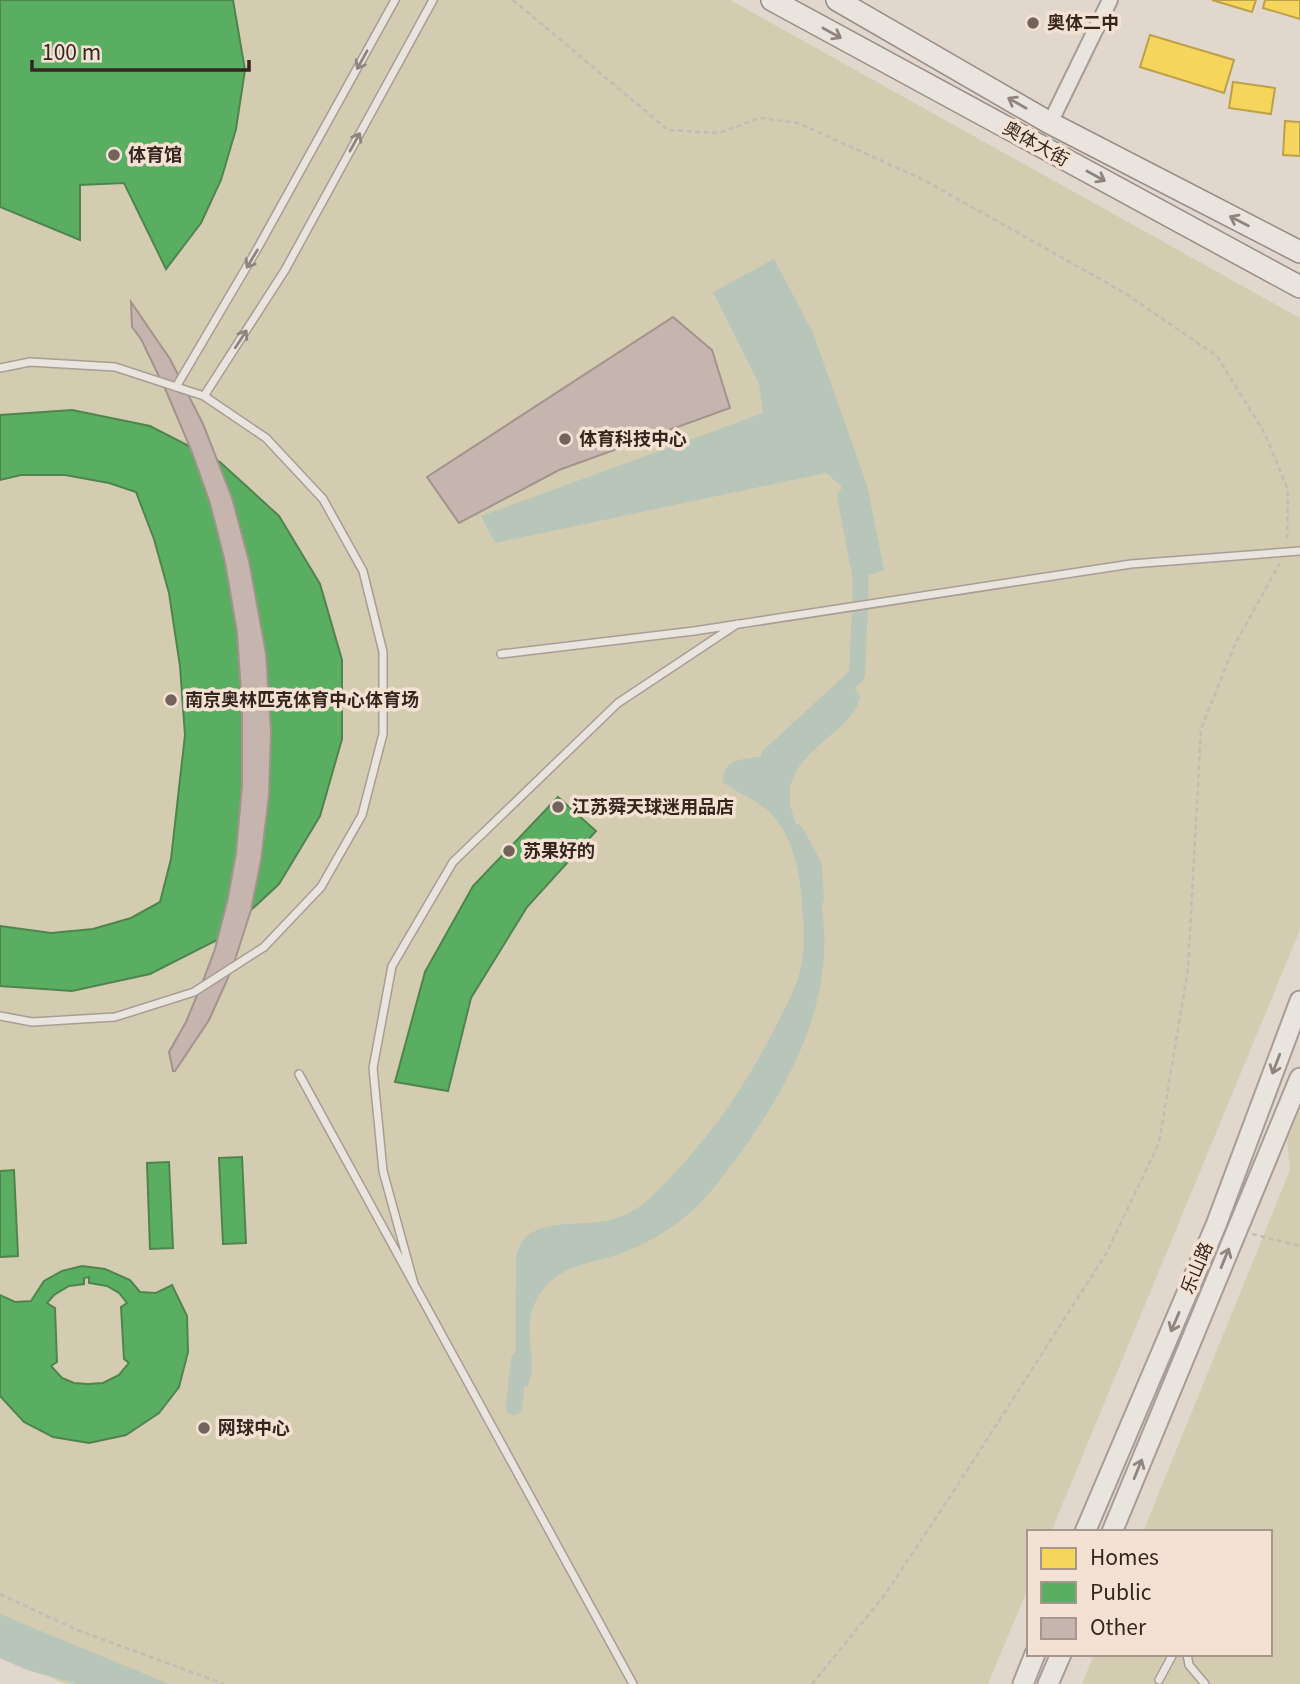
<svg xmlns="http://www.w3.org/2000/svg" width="1300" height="1684" font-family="Georgia,'Noto Sans SC',serif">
<rect width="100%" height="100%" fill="#e2d7cd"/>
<!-- green -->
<path fill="#d4ccb0" d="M0,0H730L1300,318V930L1051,1532H1029V1586L988,1684H65L0,1654Z
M1300,1109V1684H1082L1094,1654H1270V1532H1143L1290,1170L1287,1141Z"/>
<!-- water -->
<path fill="#b8c6b9" d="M774,259L813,333L852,443L867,485L884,570L864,577L841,486L826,473L495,543L481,516L763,413L759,384L713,292Z
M850,688L856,689L860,696C855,731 793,749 790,791C788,810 797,824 803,841C810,859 816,878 820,897C842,1006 778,1108 712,1190C690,1217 660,1238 627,1251C593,1265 557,1262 537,1299C520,1329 539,1360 528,1386L522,1387L517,1380L515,1368L516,1260C522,1211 582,1230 617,1218C634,1213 649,1200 660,1188C709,1140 749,1081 779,1020C787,1004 796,988 800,971C806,945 803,918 801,892C798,866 792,839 775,818C762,801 739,795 723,782C722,751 758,762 777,752C787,747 796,741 804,734C819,719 829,697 850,688Z
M0,1614L169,1684H77L27,1670L0,1658Z"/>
<!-- homes -->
<path fill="#f6d55c" stroke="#bca04a" stroke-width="2" d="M1212,0H1256L1252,12Z
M1265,0H1300V19L1263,8Z
M1150,35L1234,60L1224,93L1140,67Z
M1233,82L1275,88L1271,114L1229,108Z
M1285,121L1300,122V156L1283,155Z"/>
<!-- public -->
<path fill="#5aae61" stroke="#4f854d" stroke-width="2" fill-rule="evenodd" d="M0,0H233L245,70L236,129L221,180L201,223L166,269L124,183L80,185V240L0,207Z
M72,410L150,426L220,462L279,516L320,584L342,660V739L320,816L279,884L221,938L150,974L72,991L0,986V926L51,933L93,929L131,918L160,902L171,859L185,735L180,666L169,593L154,539L136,492L109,483L65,475H21L0,480V415Z
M558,797L596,831L527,907L471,998L448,1091L395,1082L425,972L473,886Z
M242,1157L246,1243L223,1244L219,1158Z
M169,1162L173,1248L150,1249L147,1163Z
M14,1170L18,1256L0,1257V1171Z
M82,1266L105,1269L130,1280L140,1292L156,1293L172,1285L187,1316L188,1352L179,1387L159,1413L126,1435L89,1443L53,1437L24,1422L0,1396V1295L15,1302L31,1301L44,1281L62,1271ZM89,1277V1283L107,1286L119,1293L127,1303L121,1307L124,1359L129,1363L119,1375L103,1383L88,1384L74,1383L62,1378L51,1366L57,1362L55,1308L47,1303L54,1295L69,1286L84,1284V1278Z"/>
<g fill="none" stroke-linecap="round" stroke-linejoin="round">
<!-- canal -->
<path stroke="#b8c6b9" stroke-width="16" d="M774,775L769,756L857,675L861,580L845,496
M796,832L814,866L816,899
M514,1407L519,1360"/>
</g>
<!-- building -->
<path fill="#c6b5ae" stroke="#a2938c" stroke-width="2" d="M131,302L170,359L203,424L232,498L249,561L266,654L271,731L269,795L261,860L251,910L232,969L209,1020L175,1071H173L169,1052L186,1022L203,981L215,949L228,898L236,853L242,786V707L237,632L225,562L210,503L192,452L167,393L141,339L132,327Z
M673,317L712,350L730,408L559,470L459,523L427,477Z"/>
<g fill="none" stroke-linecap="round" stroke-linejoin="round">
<defs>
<path id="service" d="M0,368L30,362L115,367L204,396L266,438L323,499L363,571L383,652V734L362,815L321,887L264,947L194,992L115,1017L32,1022L0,1016
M176,387L256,251L395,0
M204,396L285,270L433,0
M501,654L694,631L1131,564L1300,551
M299,1074L633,1684
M414,1284L383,1171L373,1068L392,966L453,862L618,703L737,624
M1187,1654L1189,1665L1205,1684
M1159,1680L1173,1654"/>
<path id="minor" d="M1050,123L1110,0"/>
<path id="tertiary" d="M1085,1532L1216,1225L1300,1001
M1112,1532L1300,1078
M1023,1684L1035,1654
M1048,1684L1061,1654"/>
<path id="secondary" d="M772,0L1300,287
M837,0L1050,123L1300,252"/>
</defs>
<!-- service casing -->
<use href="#service" stroke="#a79d96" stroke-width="10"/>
<!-- minor casing -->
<use href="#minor" stroke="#a79d96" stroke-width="18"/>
<!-- tertiary casing -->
<use href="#tertiary" stroke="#a79d96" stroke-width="23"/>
<!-- secondary casing -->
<use href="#secondary" stroke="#978d86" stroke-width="24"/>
<!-- path -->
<path stroke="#c3bbb5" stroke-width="2.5" stroke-dasharray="5 3.5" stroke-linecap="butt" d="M513,0L668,130L719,133L760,118L798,123L924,180L1123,292L1217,356L1265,434L1288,490L1287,541
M1252,1234L1300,1246
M0,1594L77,1630L224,1684
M812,1684L884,1596L957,1486L1106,1254L1159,1143L1188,969L1201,729L1235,644L1280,563"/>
<!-- service -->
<use href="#service" stroke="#eae4de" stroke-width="7"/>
<!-- minor -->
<use href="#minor" stroke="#eae4de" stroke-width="14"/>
<!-- tertiary -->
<use href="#tertiary" stroke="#eae4de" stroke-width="19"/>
<!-- secondary -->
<use href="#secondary" stroke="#eae4de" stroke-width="21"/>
</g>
<!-- one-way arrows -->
<defs><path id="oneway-shaft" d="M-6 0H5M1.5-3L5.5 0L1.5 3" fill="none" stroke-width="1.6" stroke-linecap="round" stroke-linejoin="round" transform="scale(1.75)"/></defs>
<g stroke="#90847e">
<use href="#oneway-shaft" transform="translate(832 33) rotate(29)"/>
<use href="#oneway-shaft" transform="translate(362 60) rotate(119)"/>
<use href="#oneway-shaft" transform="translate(1017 103) rotate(-150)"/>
<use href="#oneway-shaft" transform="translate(355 142) rotate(-61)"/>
<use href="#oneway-shaft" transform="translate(1096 176) rotate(29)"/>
<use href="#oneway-shaft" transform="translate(1239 221) rotate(-153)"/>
<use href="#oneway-shaft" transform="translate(252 259) rotate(121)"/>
<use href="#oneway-shaft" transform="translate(241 339) rotate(-57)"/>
<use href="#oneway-shaft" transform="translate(1276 1064) rotate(111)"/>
<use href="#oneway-shaft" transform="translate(1225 1258) rotate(-68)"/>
<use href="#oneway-shaft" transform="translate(1175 1322) rotate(113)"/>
<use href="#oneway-shaft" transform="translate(1138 1469) rotate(-68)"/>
</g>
<!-- markers -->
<g fill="#72635c" stroke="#f3e2d3" stroke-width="2.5">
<circle cx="1033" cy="23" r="7"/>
<circle cx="114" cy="155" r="7"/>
<circle cx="565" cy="439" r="7"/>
<circle cx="171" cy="700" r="7"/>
<circle cx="558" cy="807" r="7"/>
<circle cx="509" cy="851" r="7"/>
<circle cx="204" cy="1428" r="7"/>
</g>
<g text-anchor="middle" stroke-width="7" stroke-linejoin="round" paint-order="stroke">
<!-- poi labels -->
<g font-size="18" font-weight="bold" fill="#35251f" stroke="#f3e2d3" text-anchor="start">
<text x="1047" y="29">奥体二中</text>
<text x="128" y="161">体育馆</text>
<text x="579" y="445">体育科技中心</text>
<text x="185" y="706">南京奥林匹克体育中心体育场</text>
<text x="572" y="813">江苏舜天球迷用品店</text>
<text x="523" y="857">苏果好的</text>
<text x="218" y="1434">网球中心</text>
</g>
<!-- street labels -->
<g font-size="18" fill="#35251f" stroke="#f3e2d3">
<text transform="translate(1036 144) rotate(29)" y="6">奥体大街</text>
<text transform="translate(1197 1268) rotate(-67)" y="6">乐山路</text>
</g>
</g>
<!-- legend -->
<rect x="1027" y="1530" width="245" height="126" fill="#f3e2d3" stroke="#a7968b" stroke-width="2"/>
<rect x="1041" y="1548" width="35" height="21" fill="#f6d55c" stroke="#a7968b" stroke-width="2"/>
<text x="1090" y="1565" font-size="21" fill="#35251f">Homes</text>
<rect x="1041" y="1582" width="35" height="21" fill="#5aae61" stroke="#a7968b" stroke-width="2"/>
<text x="1090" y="1600" font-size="21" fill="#35251f">Public</text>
<rect x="1041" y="1618" width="35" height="21" fill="#c6b5ae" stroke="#a7968b" stroke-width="2"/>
<text x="1090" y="1635" font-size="21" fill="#35251f">Other</text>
<!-- scale -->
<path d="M32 60v10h217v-10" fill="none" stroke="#35251f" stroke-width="3.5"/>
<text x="42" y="60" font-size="21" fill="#35251f" stroke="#f3e2d3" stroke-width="5" paint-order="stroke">100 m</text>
</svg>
